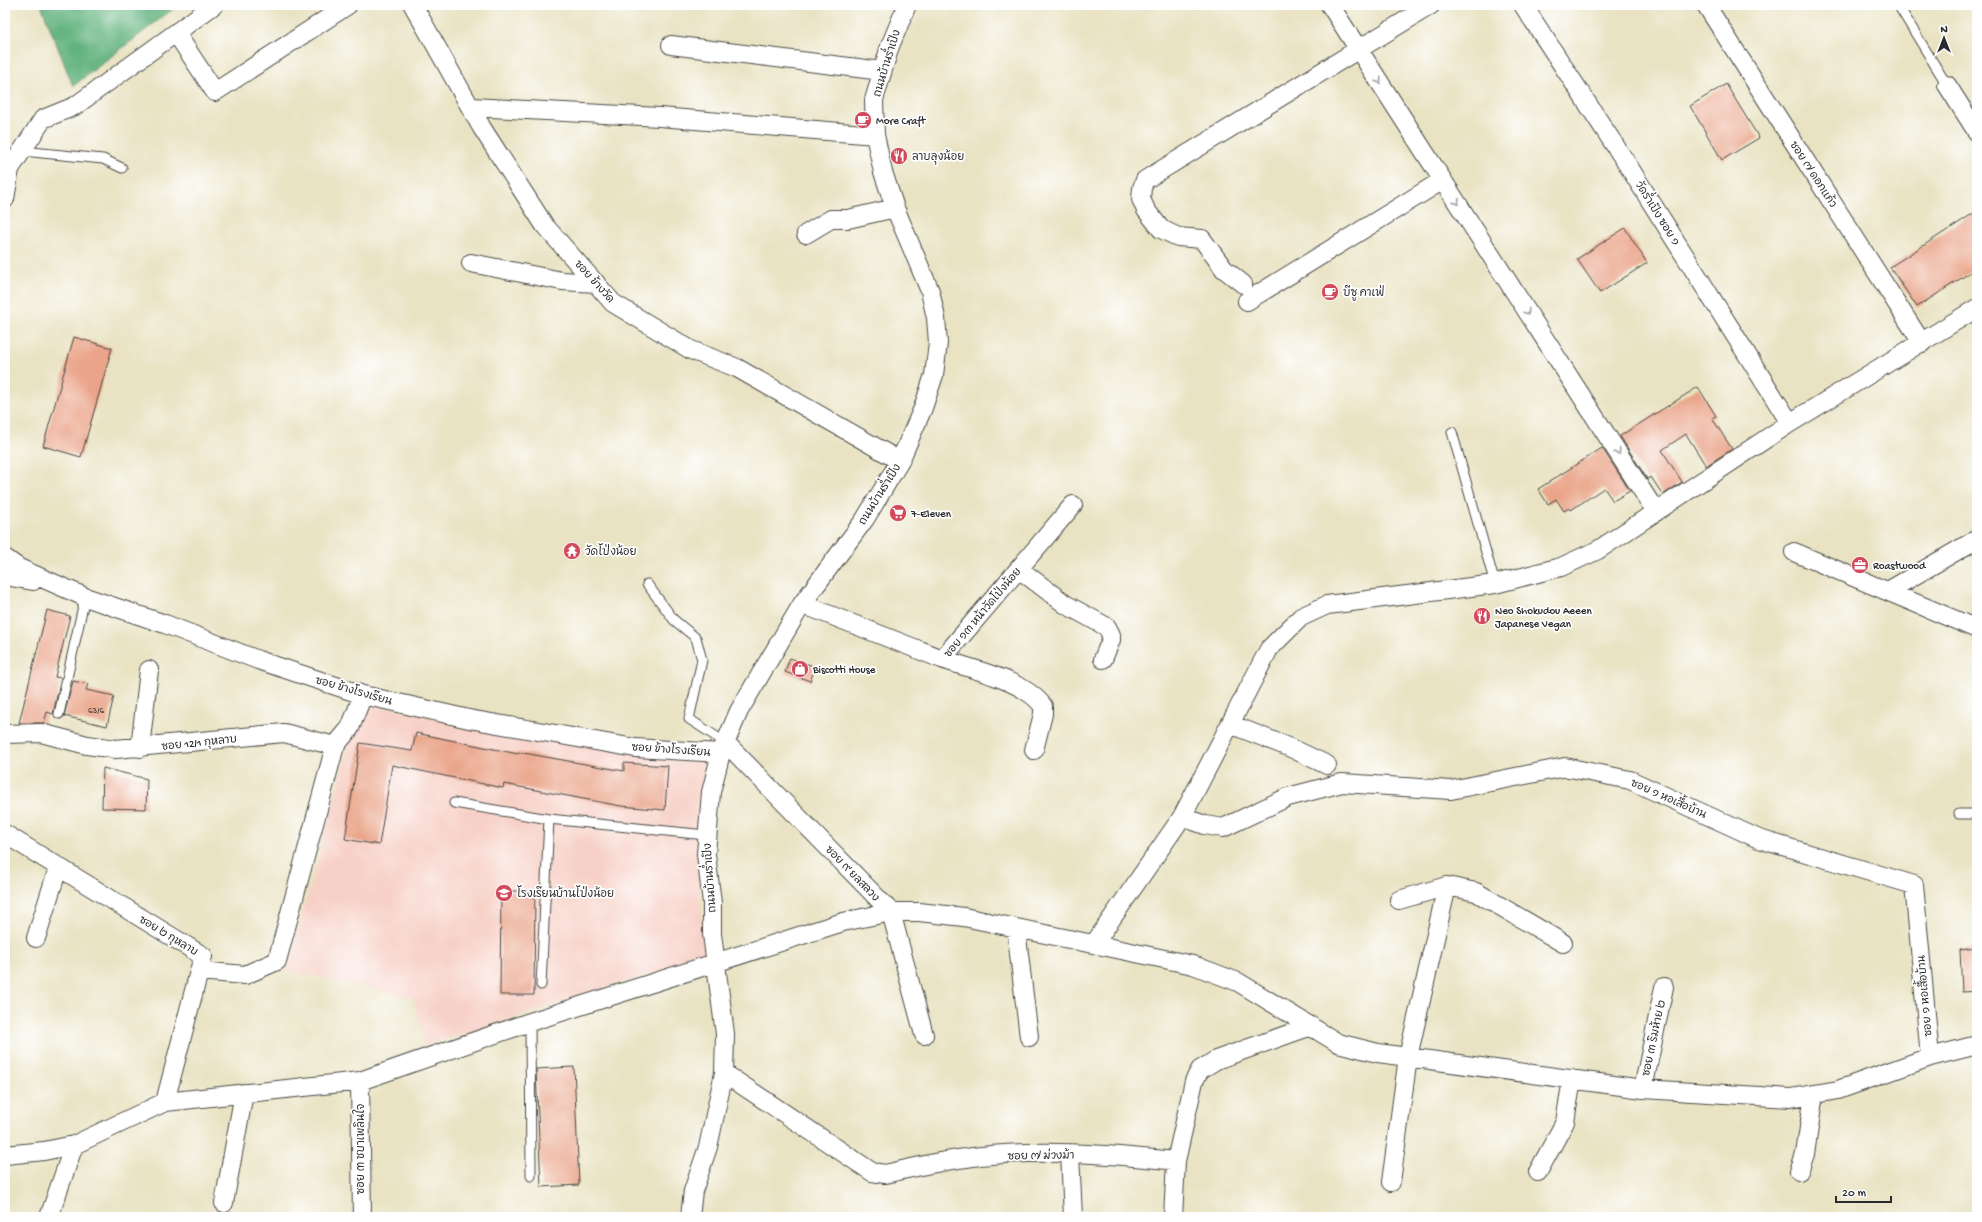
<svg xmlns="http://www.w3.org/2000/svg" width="1982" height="1222" font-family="'Gochi Hand','Playpen Sans Thai',sans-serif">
<rect width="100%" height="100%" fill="#fff"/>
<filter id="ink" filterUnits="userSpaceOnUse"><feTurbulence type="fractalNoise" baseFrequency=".025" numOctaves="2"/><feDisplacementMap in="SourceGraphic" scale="8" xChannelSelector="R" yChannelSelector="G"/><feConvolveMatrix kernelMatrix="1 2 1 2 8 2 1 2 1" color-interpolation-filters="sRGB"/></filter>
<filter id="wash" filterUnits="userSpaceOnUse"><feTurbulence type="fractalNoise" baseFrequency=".012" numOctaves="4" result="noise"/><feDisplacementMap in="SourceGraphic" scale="16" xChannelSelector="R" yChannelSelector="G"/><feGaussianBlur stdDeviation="0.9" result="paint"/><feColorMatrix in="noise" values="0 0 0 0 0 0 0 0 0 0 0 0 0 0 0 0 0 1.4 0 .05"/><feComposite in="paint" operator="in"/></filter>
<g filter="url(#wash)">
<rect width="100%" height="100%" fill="#e9e3c3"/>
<!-- built -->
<path fill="#f7d1c7" d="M360,703L707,758L696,829L704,957L425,1046L414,998L287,970Z"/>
<!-- forest -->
<path fill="#62b27e" stroke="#466e54" d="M41,5H178L73,86Z"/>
<g id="blocks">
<!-- building -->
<path fill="#eaa489" d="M1726,84L1759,138L1722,160L1690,106Z
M1977,211V268L1917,307L1890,267Z
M1625,228L1647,263L1600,293L1577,259Z
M74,337L112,348L81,457L43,446Z
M1698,387L1716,416L1712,418L1732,449L1706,466L1686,434L1662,450L1682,482L1663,495L1651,477L1647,479L1620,436Z
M1602,448L1630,491L1613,501L1604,488L1571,510L1569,508L1564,511L1556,499L1548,504L1538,489Z
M47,610L70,616L55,677L61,678L53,714L47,712L44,723H19Z
M790,658L816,667L810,681L785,672Z
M73,681L88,684L86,690L114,696L107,726L64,716Z
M416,733L518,754V752L624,771V763L668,766L665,810L621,806L504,784L503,788L392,765L379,845L345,839L360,743L412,751Z
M103,768L147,779L146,809L102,808Z
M501,891H535L534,995H500Z
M1977,948V991L1962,992L1960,950Z
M574,1067L579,1185L541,1187L536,1069Z"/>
</g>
</g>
<g filter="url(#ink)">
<use href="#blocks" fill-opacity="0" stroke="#484742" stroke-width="1"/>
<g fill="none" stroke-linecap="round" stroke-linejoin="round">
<defs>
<path id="service" d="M1898,5L1947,85
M22,151L103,159L122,168
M1452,432L1495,584
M647,584L674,620L696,638L702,660L689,719L726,743
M59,714L85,597
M454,803L549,819
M1959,814H1977
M541,985L549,819L706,835
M530,1022L531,1176"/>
<path id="minor" d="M413,5L482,128L545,226L613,303L691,350L737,368L900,461
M1330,5L1656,512
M1523,5L1629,167L1790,423
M1706,5L1922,343
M176,33L215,92L348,5
M671,45L882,71
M1947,85L1977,132
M471,107L660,117L875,135
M5,199L10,169L43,119L75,106L214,5
M806,234L831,219H848L895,208
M471,263L562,281L596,283
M1243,284L1224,269L1202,239L1178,237L1161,229L1146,210L1141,199L1142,188L1145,180L1431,5
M1247,301L1443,180
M1794,552L1977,629
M5,558L19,568L85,597L165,624L258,660L363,695L469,719L635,748L721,753
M1019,569L1065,604L1107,627L1111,635V640L1103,659
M5,576L33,581
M1888,591L1977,539
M802,604L942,659L1073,505
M942,659C973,670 1024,680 1043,706V714L1034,750
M1230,724L1291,748L1327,765
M5,734L41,733L87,745L116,749L284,733L335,746
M726,743L891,912L924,1035
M140,748L149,670
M1182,817L1205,825L1223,828L1288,797L1342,783L1451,790L1565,767L1630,780L1759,839L1914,885L1930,1057
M5,834L203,956L165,1102
M1399,900L1447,886L1476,892L1563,943
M1016,929L1029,1037
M36,938L58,868
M1094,944L1182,817L1269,649L1301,617L1327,605L1495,584L1561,567L1598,550L1790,423L1977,308
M199,971L245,975L277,961L335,746L350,728L363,695
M724,1073L872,1172L885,1174C912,1168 939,1161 966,1158C1035,1148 1107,1154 1176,1161
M360,1081L362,1217
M1643,1089L1664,987
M1070,1154L1073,1217
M5,1155L44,1151L74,1145L165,1102L360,1081L530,1022L843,922L891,912H919L964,917L1193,965L1238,982L1338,1043L1378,1053L1643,1089L1791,1098L1838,1090L1930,1057L1977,1045
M1799,1171L1805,1154L1814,1094
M1538,1172L1565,1122L1572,1079
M1391,1182L1408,1057L1447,886
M224,1203L244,1093
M49,1217L74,1145
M690,1217L693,1191L708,1147L724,1073L725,1034L712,934V903L706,854L711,792L721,753L739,711L802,604L865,519L900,461L923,408L934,375L938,343L936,318L930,291L895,208L883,172L875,135L874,100L890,46L907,5
M1173,1217L1176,1161L1194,1081L1200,1070L1216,1060L1311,1026"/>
</defs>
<!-- service casing -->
<use href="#service" stroke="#484742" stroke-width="11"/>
<!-- minor casing -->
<use href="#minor" stroke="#484742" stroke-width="20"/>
<!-- service -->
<use href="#service" stroke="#fff" stroke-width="9"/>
<!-- minor -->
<use href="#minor" stroke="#fff" stroke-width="18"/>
</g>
<!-- one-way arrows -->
<defs><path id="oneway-chevron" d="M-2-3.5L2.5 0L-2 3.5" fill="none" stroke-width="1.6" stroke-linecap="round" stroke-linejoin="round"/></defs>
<g stroke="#a0a0a0">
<use href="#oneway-chevron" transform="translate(1379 81) rotate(57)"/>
<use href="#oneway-chevron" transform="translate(1457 202) rotate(57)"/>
<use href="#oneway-chevron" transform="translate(1527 312) rotate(57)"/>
<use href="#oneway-chevron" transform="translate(1618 452) rotate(57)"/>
</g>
</g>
<!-- icons -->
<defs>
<symbol id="cafe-disc" viewBox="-11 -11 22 22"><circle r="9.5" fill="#d1495b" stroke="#fff"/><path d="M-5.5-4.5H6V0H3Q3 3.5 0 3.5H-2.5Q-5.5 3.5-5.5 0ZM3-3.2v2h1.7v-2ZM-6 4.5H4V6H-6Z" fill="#fff"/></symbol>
<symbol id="restaurant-disc" viewBox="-11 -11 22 22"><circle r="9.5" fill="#d1495b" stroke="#fff"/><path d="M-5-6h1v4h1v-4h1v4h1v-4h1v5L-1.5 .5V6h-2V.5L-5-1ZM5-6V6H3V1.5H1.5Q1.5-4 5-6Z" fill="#fff"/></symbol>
<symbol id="supermarket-disc" viewBox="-11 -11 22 22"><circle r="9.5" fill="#d1495b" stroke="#fff"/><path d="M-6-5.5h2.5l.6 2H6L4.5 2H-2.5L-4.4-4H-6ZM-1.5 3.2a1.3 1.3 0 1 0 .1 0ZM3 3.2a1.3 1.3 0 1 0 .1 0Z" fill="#fff"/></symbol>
<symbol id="temple-disc" viewBox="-11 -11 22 22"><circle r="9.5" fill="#d1495b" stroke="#fff"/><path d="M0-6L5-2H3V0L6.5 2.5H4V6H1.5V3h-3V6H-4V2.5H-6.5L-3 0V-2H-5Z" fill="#fff"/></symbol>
<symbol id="office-disc" viewBox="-11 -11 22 22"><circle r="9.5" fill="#d1495b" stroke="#fff"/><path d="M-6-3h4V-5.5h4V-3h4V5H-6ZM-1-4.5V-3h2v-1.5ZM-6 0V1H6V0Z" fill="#fff"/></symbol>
<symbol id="shop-disc" viewBox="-11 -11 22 22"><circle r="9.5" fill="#d1495b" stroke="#fff"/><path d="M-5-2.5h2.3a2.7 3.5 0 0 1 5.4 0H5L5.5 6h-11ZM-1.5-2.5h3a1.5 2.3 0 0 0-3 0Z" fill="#fff"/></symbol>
<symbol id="school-disc" viewBox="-11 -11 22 22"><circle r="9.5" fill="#d1495b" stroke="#fff"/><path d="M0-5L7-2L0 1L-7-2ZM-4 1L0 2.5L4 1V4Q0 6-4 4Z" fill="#fff"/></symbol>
</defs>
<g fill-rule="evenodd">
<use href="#cafe-disc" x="853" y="110" width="20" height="20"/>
<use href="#restaurant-disc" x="889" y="146" width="20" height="20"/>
<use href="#cafe-disc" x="1320" y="282" width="20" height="20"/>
<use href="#supermarket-disc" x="888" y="503" width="20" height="20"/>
<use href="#temple-disc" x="562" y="541" width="20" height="20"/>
<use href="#office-disc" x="1850" y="555" width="20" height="20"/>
<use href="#restaurant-disc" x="1472" y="606" width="20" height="20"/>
<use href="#shop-disc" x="790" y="659" width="20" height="20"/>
<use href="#school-disc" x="494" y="883" width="20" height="20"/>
</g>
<g text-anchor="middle" stroke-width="3.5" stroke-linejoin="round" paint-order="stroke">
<!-- number labels -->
<g font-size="9" fill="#5b4942">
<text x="96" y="713">63/6</text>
</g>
<!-- street labels -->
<g font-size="11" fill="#2b2b2b" stroke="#fff">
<text transform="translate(886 63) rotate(-73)" y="4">ถนนบ้านร่ำเปิง</text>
<text transform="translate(1814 174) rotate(57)" y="4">ซอย ๗ ดอกแก้ว</text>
<text transform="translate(1658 213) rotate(58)" y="4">วัดร่ำเปิง ซอย ๑</text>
<text transform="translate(595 281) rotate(48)" y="4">ซอย ข้างวัด</text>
<text transform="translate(879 494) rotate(-58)" y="4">ถนนบ้านร่ำเปิง</text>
<text transform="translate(982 612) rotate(-50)" y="4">ซอย ๑๓ หน้าวัดโป่งน้อย</text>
<text transform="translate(354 690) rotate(16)" y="4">ซอย ข้างโรงเรียน</text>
<text transform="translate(199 742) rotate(-6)" y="4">ซอย 12/1 กุหลาบ</text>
<text transform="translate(671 749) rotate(4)" y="4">ซอย ข้างโรงเรียน</text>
<text transform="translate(1669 798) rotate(24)" y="4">ซอย ๑ หอเสื้อบ้าน</text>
<text transform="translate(853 873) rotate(46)" y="4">ซอย ๙ ยลสลวง</text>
<text transform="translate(709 878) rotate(-94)" y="4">ถนนบ้านร่ำเปิง</text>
<text transform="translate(169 935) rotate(31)" y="4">ซอย ๒ กุหลาบ</text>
<text transform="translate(1924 996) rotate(-95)" y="4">ซอย ๑ หอเสื้อบ้าน</text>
<text transform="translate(1653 1038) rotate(-78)" y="4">ซอย ๓ ริมห้าย ๒</text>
<text transform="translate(360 1149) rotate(-90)" y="4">ซอย ๓ ชบาเพลินใจ</text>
<text transform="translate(1041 1155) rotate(-1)" y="4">ซอย ๗ ม่วงม้า</text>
</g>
<!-- poi labels -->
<g font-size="11" fill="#2b2b2b" stroke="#fff" text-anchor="start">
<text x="876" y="124">More Craft</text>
<text x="912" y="160">ลาบลุงน้อย</text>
<text x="1343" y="296">บีซู คาเฟ่</text>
<text x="911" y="517">7-Eleven</text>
<text x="585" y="555">วัดโป่งน้อย</text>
<text x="1873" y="569">Roastwood</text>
<text x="1495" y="614">Neo Shokudou Aeeen<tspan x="1495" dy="13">Japanese Vegan</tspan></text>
<text x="813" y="673">Biscotti House</text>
<text x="517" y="897">โรงเรียนบ้านโป่งน้อย</text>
</g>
</g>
<!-- margin -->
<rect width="1982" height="1222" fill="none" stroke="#fff" stroke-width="20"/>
<!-- north arrow -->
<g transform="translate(1944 38)" stroke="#ffffff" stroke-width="3" paint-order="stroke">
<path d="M0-3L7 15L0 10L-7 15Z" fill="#2b2b2b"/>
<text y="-6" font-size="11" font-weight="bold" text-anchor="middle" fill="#2b2b2b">N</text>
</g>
<!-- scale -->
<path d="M1836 1196v6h55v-6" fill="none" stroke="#2b2b2b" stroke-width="2"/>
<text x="1842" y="1196" font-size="12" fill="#2b2b2b" stroke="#ffffff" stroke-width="3" paint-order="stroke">20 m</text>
</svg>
